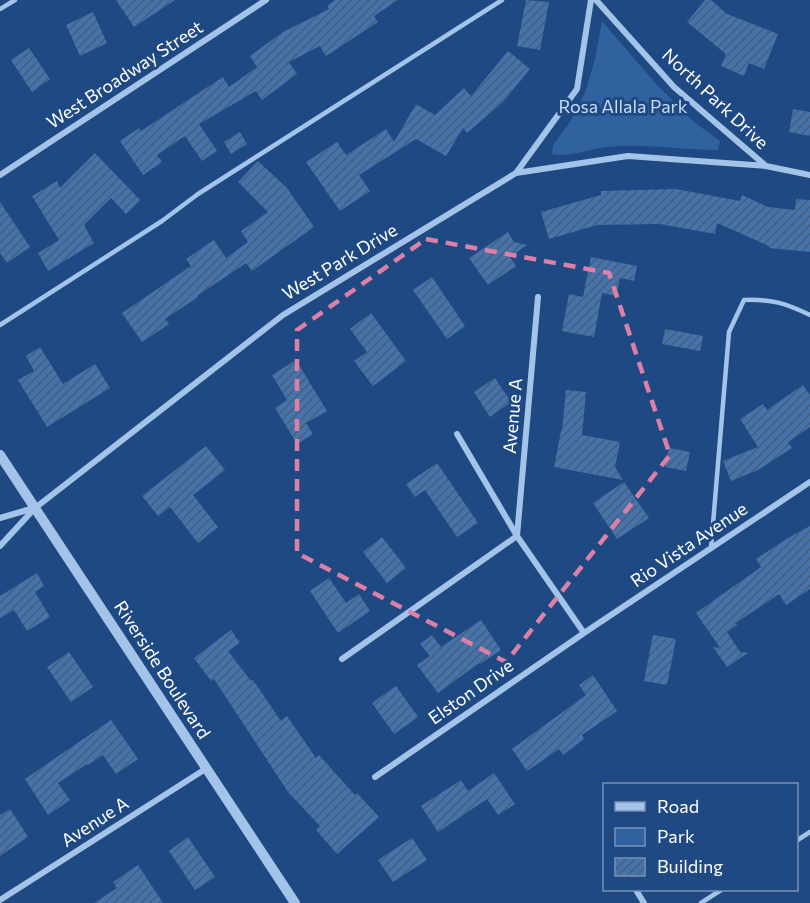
<svg xmlns="http://www.w3.org/2000/svg" width="810" height="903" font-family="Commissioner,sans-serif">
<defs>
<pattern id="building-hatch" width="6" height="6" patternUnits="userSpaceOnUse" patternTransform="scale(1.5)"><rect width="6" height="6" fill="#4673ab"/><path d="M-1 1l2-2M0 6l6-6M5 7l2-2" fill="none" stroke="#495e77"/></pattern>
</defs>
<rect width="100%" height="100%" fill="#1e4982"/>
<!-- green -->
<path fill="#3162a0" d="M602,21L656,84L694,122L720,141L718,150C681,150 644,143 606,147C588,149 570,158 552,154L553,145L570,122L585,93L595,59Z"/>
<!-- building -->
<path fill="url(#building-hatch)" d="M116,0H175L134,27Z
M335,0H398L374,16L378,22L326,56L320,46L289,62L297,74L262,100L256,91L199,124L217,151L202,161L185,136L157,155L162,162L143,175L120,141L139,128L141,131L223,77L229,87L257,67L250,56L283,32L329,9L327,6Z
M526,0L549,2L540,50L517,46Z
M705,0H711L727,14L778,34L764,69L749,63L744,76L721,66L726,54L687,22Z
M93,12L107,43L80,56L66,25Z
M29,48L50,79L32,92L11,60Z
M508,51L530,69L504,101L467,133L463,128L446,156L416,139L359,175L370,191L340,211L306,162L337,142L346,155L386,129L394,142L416,104L435,115L464,88L471,96Z
M793,109L810,112V136L789,132Z
M240,132L247,144L231,154L224,142Z
M95,153L140,200L126,214L111,198L84,225L94,243L48,271L38,253L59,240L32,196L57,181L60,188Z
M258,161L287,188L314,227L252,271L246,263L197,296L198,297L165,319L169,324L142,342L122,313L191,266L186,259L214,240L226,258L248,242L241,231L268,212L238,182Z
M676,189L740,201L742,195L768,207L795,210L796,199L810,200V252L769,248V246L717,223L715,234L660,224L597,225L549,239L541,212L601,195V191Z
M0,202L30,247L7,263L0,253Z
M508,232L514,242L527,245L510,257L516,266L488,285L469,258Z
M591,257L637,266L634,281L620,278L616,296L602,293L594,337L562,331L569,294L583,297Z
M432,277L465,326L447,339L413,290Z
M371,313L406,361L373,386L354,361L367,352L350,329Z
M665,329L703,336L700,351L662,344Z
M40,347L63,384L95,364L110,388L47,427L18,380L34,371L26,356Z
M296,360L327,411L306,423L313,434L297,444L275,408L287,400L272,375Z
M495,378L511,402L490,417L474,392Z
M803,385L810,395V427L788,442L792,448L758,470L731,481L723,461L758,447L740,419L763,404L767,410Z
M566,390L586,392L582,435L620,442L615,467L623,480L554,467L561,431H562Z
M206,446L225,470L193,495L218,527L198,543L170,507L158,516L142,496Z
M669,448L690,452L686,471L665,467Z
M437,463L478,523L457,537L425,490L415,497L406,484Z
M624,482L649,518L617,539L593,503Z
M810,526V589L786,605L779,594L736,623L737,625L727,632L740,652L748,653L727,667L713,647L720,648L696,613L761,567L756,559L788,538Z
M382,537L406,568L387,583L363,552Z
M37,573L44,586L35,592L50,617L27,631L14,610L0,618V596Z
M329,578L346,603L359,594L370,611L338,633L310,591Z
M481,620L501,650L480,664L479,663L438,693L417,665L430,656L420,644L432,635L441,647Z
M231,630L240,643L228,651L251,681L253,680L281,721L287,716L316,758L319,755L355,795L357,793L379,817L337,854L316,830L320,826L288,792L214,679L211,681L194,658Z
M653,635L676,639L667,685L644,681Z
M69,652L93,687L71,702L47,667Z
M593,675L617,711L582,735L584,739L563,755L559,749L527,771L512,749L586,695L579,685Z
M396,686L418,717L394,734L372,703Z
M111,720L138,759L116,774L103,755L88,765L87,764L58,783L70,800L48,815L25,779Z
M494,773L515,804L498,815L487,799L438,832L421,806L461,780L468,791Z
M10,809L28,837L0,856V815Z
M188,837L215,877L195,890L169,851Z
M412,838L427,860L393,882L378,860Z
M138,865L163,903H94L117,888L113,882Z"/>
<g fill="none" stroke-linecap="round" stroke-linejoin="round">
<!-- service -->
<path stroke="#a3c3e9" stroke-width="4.5" d="M0,9L15,0
M0,325L162,221L198,194L502,0
M711,548L729,332L744,300C772,299 785,303 810,315
M796,841L810,832
M701,903L721,890"/>
<!-- minor -->
<path stroke="#a3c3e9" stroke-width="6" d="M596,0L674,87L766,166L810,175
M516,173L628,156L766,166
M0,175L266,0
M538,297L517,536L584,633
M0,518L34,508
M0,546L35,508L283,315L516,173L577,89L591,0
M342,659L517,536L457,434
M375,777L584,633L810,482
M636,890L644,903
M0,900L207,768"/>
<!-- tertiary -->
<path stroke="#a3c3e9" stroke-width="10" d="M0,455L295,903"/>
</g>
<!-- marked area -->
<path fill="none" stroke="#dd80a5" stroke-width="4.5" stroke-dasharray="12 8" stroke-linejoin="round" d="M426,239L609,273L670,455L506,662L297,553V330Z"/>
<g text-anchor="middle" stroke-width="6" stroke-linejoin="round" paint-order="stroke">
<!-- street labels -->
<g font-size="18" fill="#fff" stroke="#1e4982">
<text transform="translate(125 75) rotate(-33)" y="6">West Broadway Street</text>
<text transform="translate(715 99) rotate(43)" y="6">North Park Drive</text>
<text transform="translate(340 262) rotate(-31)" y="6">West Park Drive</text>
<text transform="translate(513 416) rotate(-85)" y="6">Avenue A</text>
<text transform="translate(689 545) rotate(-34)" y="6">Rio Vista Avenue</text>
<text transform="translate(162 670) rotate(57)" y="6">Riverside Boulevard</text>
<text transform="translate(471 692) rotate(-35)" y="6">Elston Drive</text>
<text transform="translate(95 822) rotate(-33)" y="6">Avenue A</text>
</g>
<!-- park labels -->
<g font-size="18" fill="#c7ddf7" stroke="#1e4982">
<text x="623" y="113">Rosa Allala Park</text>
</g>
</g>
<!-- legend -->
<rect x="603" y="783" width="195" height="108" fill="#1e4982" stroke="#7892b4" stroke-width="1.5"/>
<rect x="615" y="802" width="30" height="9" fill="#a3c3e9" stroke="#7892b4" stroke-width="1.5"/>
<text x="657" y="813" font-size="18" fill="#ffffff">Road</text>
<rect x="615" y="828" width="30" height="18" fill="#3162a0" stroke="#7892b4" stroke-width="1.5"/>
<text x="657" y="843" font-size="18" fill="#ffffff">Park</text>
<rect x="615" y="858" width="30" height="18" fill="url(#building-hatch)" stroke="#7892b4" stroke-width="1.5"/>
<text x="657" y="873" font-size="18" fill="#ffffff">Building</text>
</svg>
